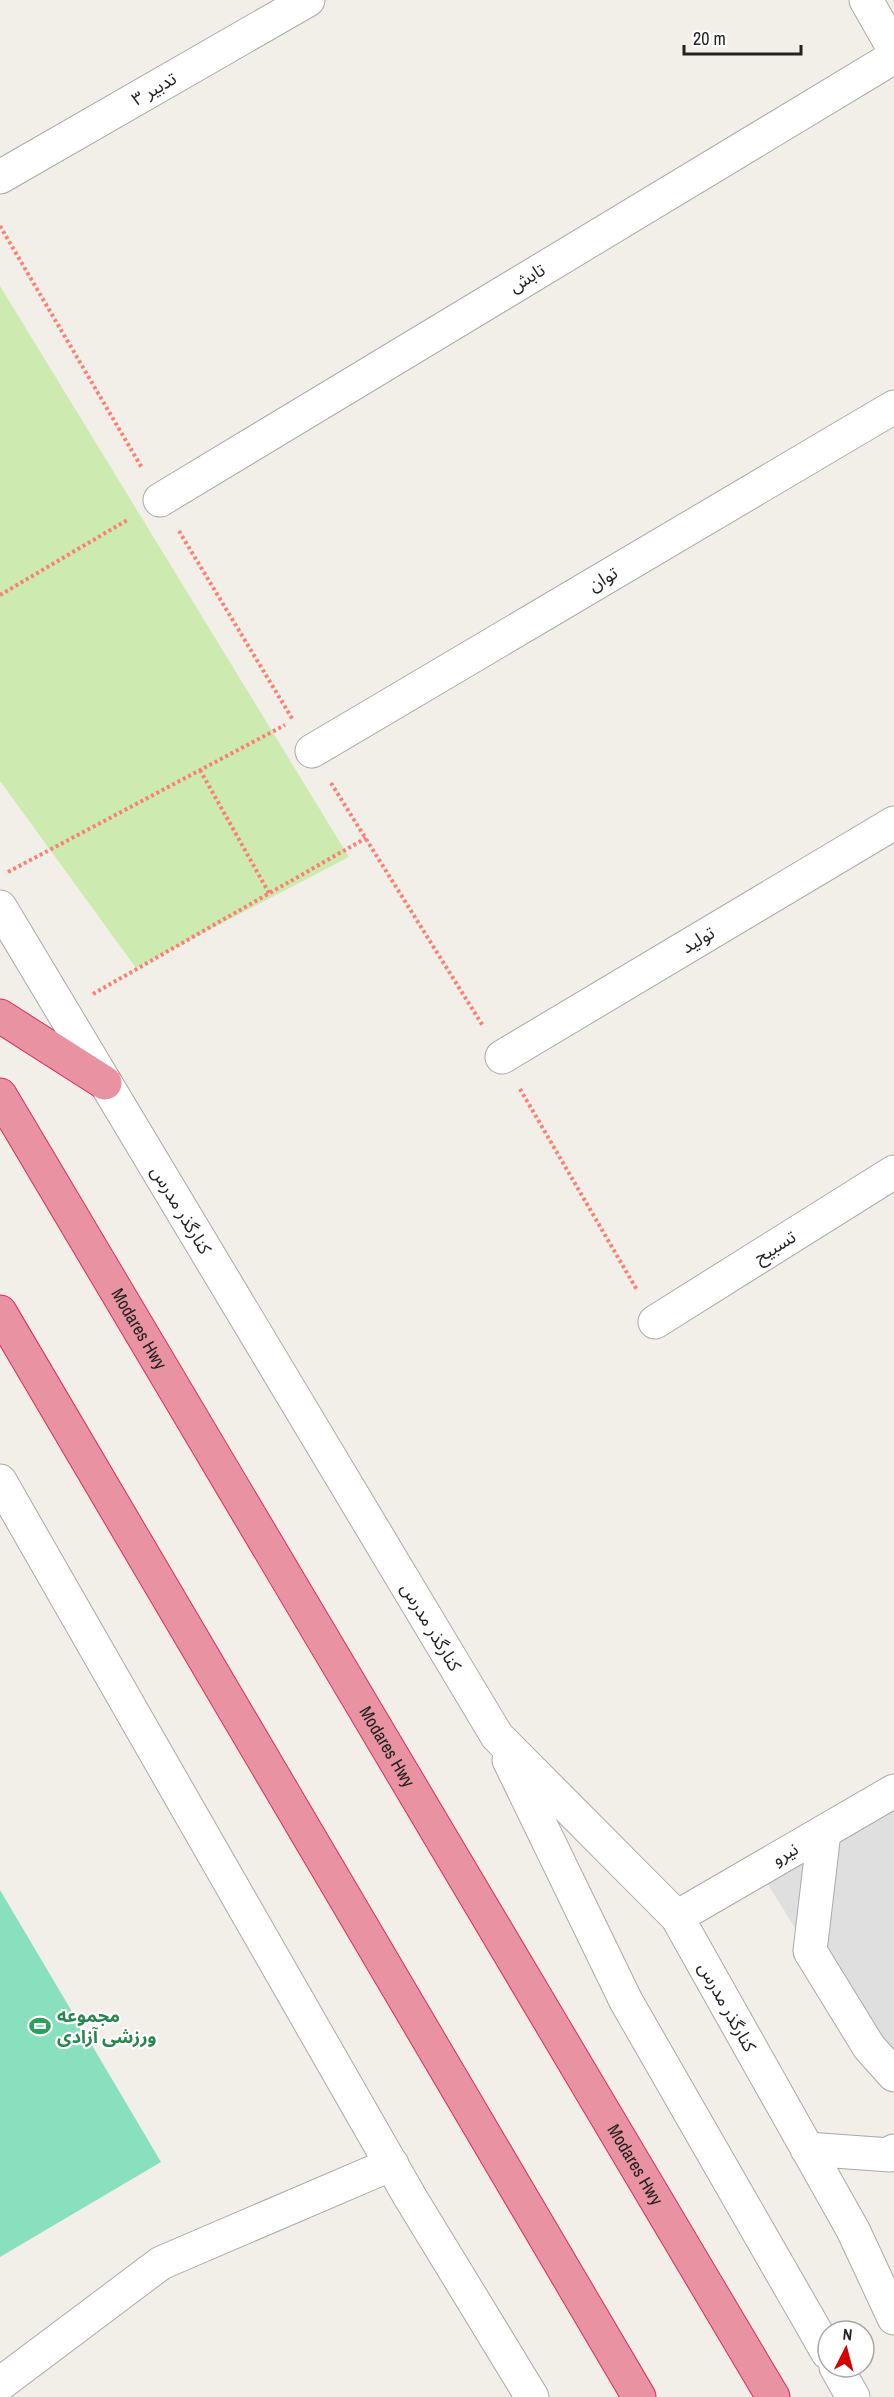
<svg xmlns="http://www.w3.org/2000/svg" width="894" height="2397" font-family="'Archivo Narrow','Noto Sans Arabic',sans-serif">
<rect width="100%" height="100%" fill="#f2efe9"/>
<!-- residential -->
<path fill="#e0dfdf" d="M894,1796V2088L759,1870Z"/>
<!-- grass -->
<path fill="#cdebb0" d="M0,286L349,857L136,968L0,781Z"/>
<!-- pitch -->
<path fill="#88e0be" d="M0,1890L161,2162L0,2257Z"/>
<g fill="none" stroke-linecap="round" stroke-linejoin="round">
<defs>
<path id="minor" d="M866,0L894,49
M0,177L308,0
M160,500L894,57
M312,751L894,407
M0,907L497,1736L677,1917L853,2230L894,2318
M502,1057L894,823
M655,1322L894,1172
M0,1481L410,2197L532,2397
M509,1760L626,2001L828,2353
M824,1832L810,1951L869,2047L894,2075
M677,1917L894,1791
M807,2149L890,2155L894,2151
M836,2367L853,2397
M0,2384L161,2263L392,2164"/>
<g id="highway">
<path d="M0,1016L105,1083"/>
<path id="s1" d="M0,1095L773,2397"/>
<path d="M0,1312L639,2397"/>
</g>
</defs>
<!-- minor casing -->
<use href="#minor" stroke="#a9a9a9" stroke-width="35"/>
<!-- highway casing -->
<use href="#highway" stroke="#dc2a67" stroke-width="35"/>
<!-- path -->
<path stroke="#fa8072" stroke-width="4" stroke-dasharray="3 3" stroke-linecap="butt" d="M0,226L142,468
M179,531L293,720
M0,595L129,519
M200,770L269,893
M331,783L483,1026
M8,872L285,725
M93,994L366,838
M520,1089L637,1290"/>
<!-- minor -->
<use href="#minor" stroke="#fff" stroke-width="33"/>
<!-- highway -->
<use href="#highway" stroke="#e892a2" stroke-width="33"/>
</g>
<!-- icons -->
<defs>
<symbol id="stadium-bare" viewBox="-9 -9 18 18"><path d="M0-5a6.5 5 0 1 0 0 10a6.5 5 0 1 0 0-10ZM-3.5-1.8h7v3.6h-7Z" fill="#2e9e5b" stroke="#fff" stroke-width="2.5" paint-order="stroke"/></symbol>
</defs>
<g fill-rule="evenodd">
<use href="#stadium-bare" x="25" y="2011" width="30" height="30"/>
</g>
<g text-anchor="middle" stroke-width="4.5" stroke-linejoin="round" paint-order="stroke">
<!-- street labels -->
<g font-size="18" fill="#222" stroke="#fff">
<text transform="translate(154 89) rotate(-30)" y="6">تدبیر ۳</text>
<text transform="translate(527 278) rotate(-31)" y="6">تابش</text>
<text transform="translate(603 579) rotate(-31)" y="6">توان</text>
<text transform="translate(698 940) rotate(-31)" y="6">تولید</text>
<text transform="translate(181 1210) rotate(59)" y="6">کنارگذر مدرس</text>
<text transform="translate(775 1247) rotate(-32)" y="6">تسبیح</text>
<text dy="6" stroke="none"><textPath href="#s1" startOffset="272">Modares Hwy</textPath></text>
<text transform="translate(431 1627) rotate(59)" y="6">کنارگذر مدرس</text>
<text dy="6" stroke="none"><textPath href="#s1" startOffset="758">Modares Hwy</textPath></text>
<text transform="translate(785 1854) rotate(-30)" y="6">نیرو</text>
<text transform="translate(727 2007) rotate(61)" y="6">کنارگذر مدرس</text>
<text dy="6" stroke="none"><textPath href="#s1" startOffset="1244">Modares Hwy</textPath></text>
</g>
<!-- leisure labels -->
<g font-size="18" font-weight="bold" fill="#27864d" stroke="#fff" text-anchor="start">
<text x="57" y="2022">مجموعه<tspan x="57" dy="21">ورزشی آزادی</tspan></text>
</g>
</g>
<!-- north arrow -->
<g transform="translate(846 2349) rotate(6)"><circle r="28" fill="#ffffff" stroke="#a7a7a7" stroke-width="1.5"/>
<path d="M0-4.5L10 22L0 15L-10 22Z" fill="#d40000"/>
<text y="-9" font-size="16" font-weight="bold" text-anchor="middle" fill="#222222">N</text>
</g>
<!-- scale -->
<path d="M684 45v9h117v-9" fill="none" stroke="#222222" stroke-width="3"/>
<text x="693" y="45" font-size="18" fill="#222222" stroke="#ffffff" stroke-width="4.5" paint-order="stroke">20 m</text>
</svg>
